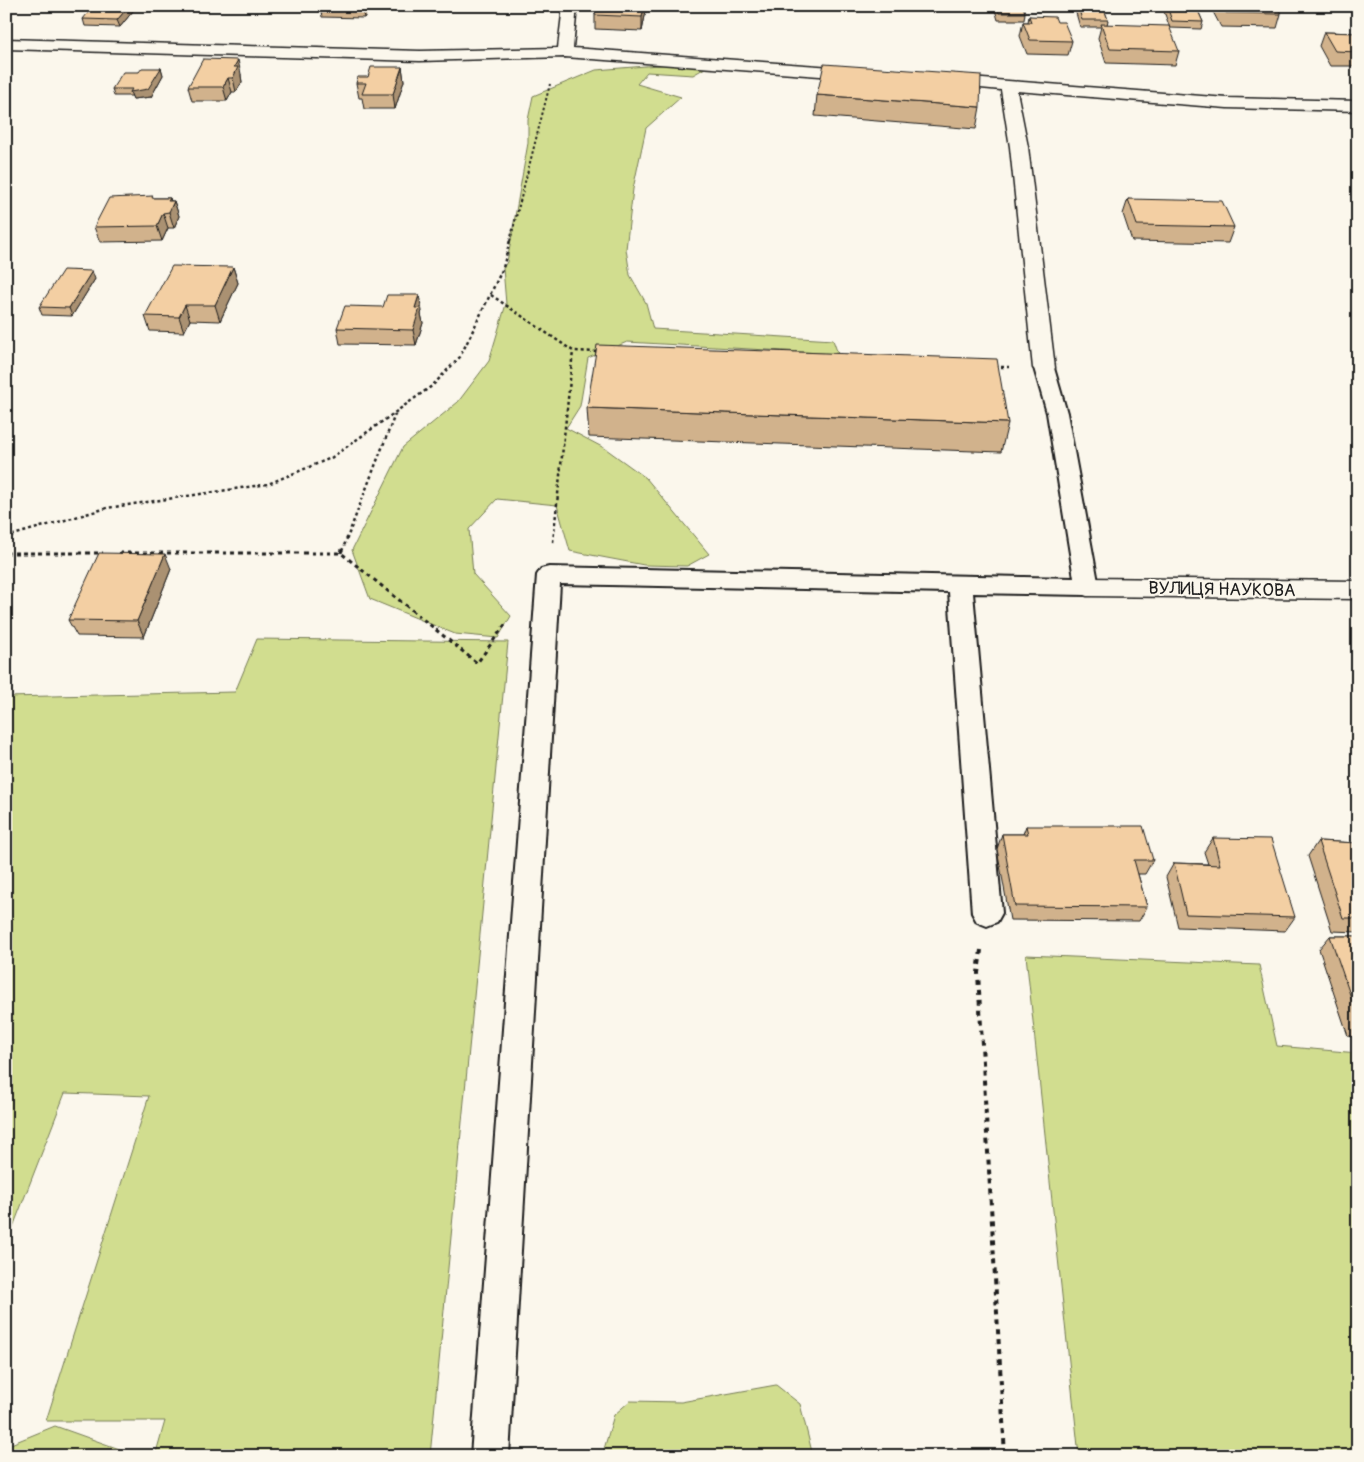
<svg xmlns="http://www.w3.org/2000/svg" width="1364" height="1462" font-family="Pangolin,sans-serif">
<rect width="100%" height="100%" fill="#fbf7ec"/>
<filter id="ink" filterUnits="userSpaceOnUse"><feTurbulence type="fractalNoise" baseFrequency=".02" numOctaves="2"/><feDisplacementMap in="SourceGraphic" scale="10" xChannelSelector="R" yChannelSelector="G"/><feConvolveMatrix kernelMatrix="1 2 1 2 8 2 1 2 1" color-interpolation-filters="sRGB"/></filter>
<g filter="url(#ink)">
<!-- green -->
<path fill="#d1dd8f" stroke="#767c56" d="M671,64L705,68L693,75L647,72L637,84L681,97L646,128L633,189L626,249L630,275L646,303L653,329L833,340L838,354L627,342L588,358L580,406L566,428L606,449L646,478L709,554L687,566L644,565L570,551L557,505L497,499L469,529L473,574L511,616L498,638L455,634L370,599L352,550L403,447L458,402L489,361L506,304L503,268L507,262L528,143V120L533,96L596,70Z
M257,639L508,642L430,1456H155L165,1421H46L149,1096L65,1093L6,1245V697L235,692Z
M1026,955L1259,965L1277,1046L1358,1053V1456H1079Z
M776,1385L800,1404L813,1456H602L614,1415L630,1401L681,1402Z
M55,1426L139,1456H6V1446Z"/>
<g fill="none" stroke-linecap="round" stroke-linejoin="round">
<defs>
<path id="service" d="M1044,362L1051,364L1054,368L1067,413L1099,587L1095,593L1087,595L973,593L1002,913L997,922L987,926L977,922L972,913L949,592L560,584L509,1456H471L537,575L541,569L549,567L1074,578L1047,413L1034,368L1037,364Z"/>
<path id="minor" d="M563,6H577L573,48L860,69L868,74L860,79L565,57L420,61L6,49V39L420,51L558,48Z
M945,76L1227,98L1358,101V111L1227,108L1017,91L1028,147L1055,368L1051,372L1044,374L1037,372L1033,368L1010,147L1001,90L939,84L937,81Z
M1087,578L1358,581V599L1087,596L1078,593L1075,587L1078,581Z"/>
</defs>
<!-- service casing -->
<use href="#service" stroke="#1c1c1c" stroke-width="4"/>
<!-- minor casing -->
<use href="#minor" stroke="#1c1c1c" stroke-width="3"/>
<!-- path-far3 -->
<path stroke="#1c1c1c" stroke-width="2" stroke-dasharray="2.5 2.5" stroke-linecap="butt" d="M510,241L550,84"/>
<!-- path-far2 -->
<path stroke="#1c1c1c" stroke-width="2.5" stroke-dasharray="3 3" stroke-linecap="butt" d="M491,295L573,351L599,352
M995,367H1009
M6,537L107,508L268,484L331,458L432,386L460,357L503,268L510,240
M553,542L573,351
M342,551L396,412"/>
<!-- path-far1 -->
<path stroke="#1c1c1c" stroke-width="3" stroke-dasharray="4 4" stroke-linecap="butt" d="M6,553H103
M119,553H341L477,663L507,622
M341,553L342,549"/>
<!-- path -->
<path stroke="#1c1c1c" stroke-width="4" stroke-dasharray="5 5" stroke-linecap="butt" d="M981,950L978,973L1005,1456"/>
<!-- service -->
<use href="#service" fill="#fbf7ec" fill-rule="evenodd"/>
<!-- minor -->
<use href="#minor" fill="#fbf7ec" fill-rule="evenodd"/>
</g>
<!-- wall -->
<path fill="#d1b28c" stroke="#1c1c1c" d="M104,6H137L120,27L85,26L83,19L101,10Z
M320,6H371L364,18L322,17Z
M597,6H646V11L642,31L595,29V15Z
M874,6H906V8H874Z
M994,6H1023L1025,13L1024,20H998Z
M1074,6H1103L1108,20L1107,25L1179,51L1175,65L1106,63L1098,38L1101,27H1080Z
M1162,6H1196L1203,22L1201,29L1170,28Z
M1212,6H1277L1281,14L1277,28L1221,27L1211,8Z
M1029,16L1057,22L1072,41L1068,55L1027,54L1020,36L1023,22H1028Z
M1324,32L1358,33V66H1330L1319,46Z
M402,67L404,81L395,109H364L362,98H359L356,83L368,77Z
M161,68L163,75L151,97L133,99L132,96H114L112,89L139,72Z
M241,74V76L242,82L236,92H232L227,101H192L188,87Z
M817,95L980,107L976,129L815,116Z
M153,198H170L171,201H174L179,216L174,228H168L162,241L100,242L94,227Z
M1128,199L1234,227L1228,243L1132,241L1123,214Z
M233,267L238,283L220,321L190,320L184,332L150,331L145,316Z
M95,279L72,316L42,315L39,307Z
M422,311L421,314L423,323L416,345L340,344L337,328Z
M587,408L1008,423L1001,452L589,437Z
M171,569L144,637L77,636L68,620Z
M1026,826L1153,860L1145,874H1138L1147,907L1139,921L1010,920L997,849L1002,834H1023Z
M1213,838L1295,917L1285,931L1178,927L1166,877L1174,863L1208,864L1204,852Z
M1318,841L1358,843V932L1332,931L1308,856Z
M1330,936H1358V1037L1348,1036L1319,949Z"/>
<!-- shaded-wall -->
<path fill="#aa9172" stroke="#1c1c1c" d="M129,6H137L120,27L117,20Z
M362,6H371L364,18Z
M644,6H646V11L642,31V17Z
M238,60L241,74V76L242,82L236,92L233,78L234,67Z
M402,67L404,81L395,109L393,94Z
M161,68L163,75L151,97L133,99L130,92Z
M228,78L232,92L227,101L223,87Z
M170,198L172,206L174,201L179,216L174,228L169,212L168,201Z
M163,213L168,228L162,241L157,226Z
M233,267L238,283L220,321L215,305Z
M92,271L95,279L72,316L69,308Z
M419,295L422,311L421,314L423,323L416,345L413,330L415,308Z
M185,305L190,320L184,332L179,317Z
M165,554L171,569L144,637L137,621Z"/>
<!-- building -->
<path fill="#f3cfa3" stroke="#1c1c1c" d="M104,6H129L117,20L83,19L91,9L101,10Z
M597,6H644L642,17L595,15Z
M997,6H1023L1025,13H999Z
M1078,6H1103L1108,20H1082Z
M1167,6H1196L1203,22L1172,21Z
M1222,6H1277L1281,14L1226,13Z
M1029,16L1055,17L1057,22H1064L1072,41L1030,40L1023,22H1031Z
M1101,24L1169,26L1179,51L1110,49Z
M1324,32L1358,33V52L1335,51Z
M203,59L238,60L234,67H238L233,78H228L223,87H188Z
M824,64L981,75L980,107L817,95Z
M371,67H402L393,94H362L366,83H356L358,77H368Z
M142,68H161L148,89L130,92L132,89H112L123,72H139Z
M153,196L152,198H170L168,201H174L169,212L163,213L157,226L94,227L109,198Z
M1128,199L1222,201L1234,227L1137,225Z
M172,266L233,267L215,305H185L179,317L145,316Z
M63,270L92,271L69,308L39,307Z
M387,295H419L415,308H420L413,330L337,328L345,306L383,307Z
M597,345L997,359L1008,423L587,408Z
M99,553L165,554L137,621L68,620Z
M1026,826H1143L1153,860H1134L1147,907L1015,906L1002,834H1028Z
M1213,838L1271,839L1295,917L1186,914L1174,863L1220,865Z
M1318,841L1358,843V918H1343Z
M1330,936H1358V1018Z"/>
</g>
<g text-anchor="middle" stroke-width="4" stroke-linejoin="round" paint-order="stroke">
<!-- street labels -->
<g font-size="18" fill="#1c1c1c" stroke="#fbf7ec">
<text transform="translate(1222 589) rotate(1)" y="6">ВУЛИЦЯ НАУКОВА</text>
</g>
</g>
<!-- margin -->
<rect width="1364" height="1462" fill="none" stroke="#fbf7ec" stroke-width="25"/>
<rect x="12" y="12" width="1339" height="1437" fill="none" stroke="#1c1c1c" stroke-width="2" filter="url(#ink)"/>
</svg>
